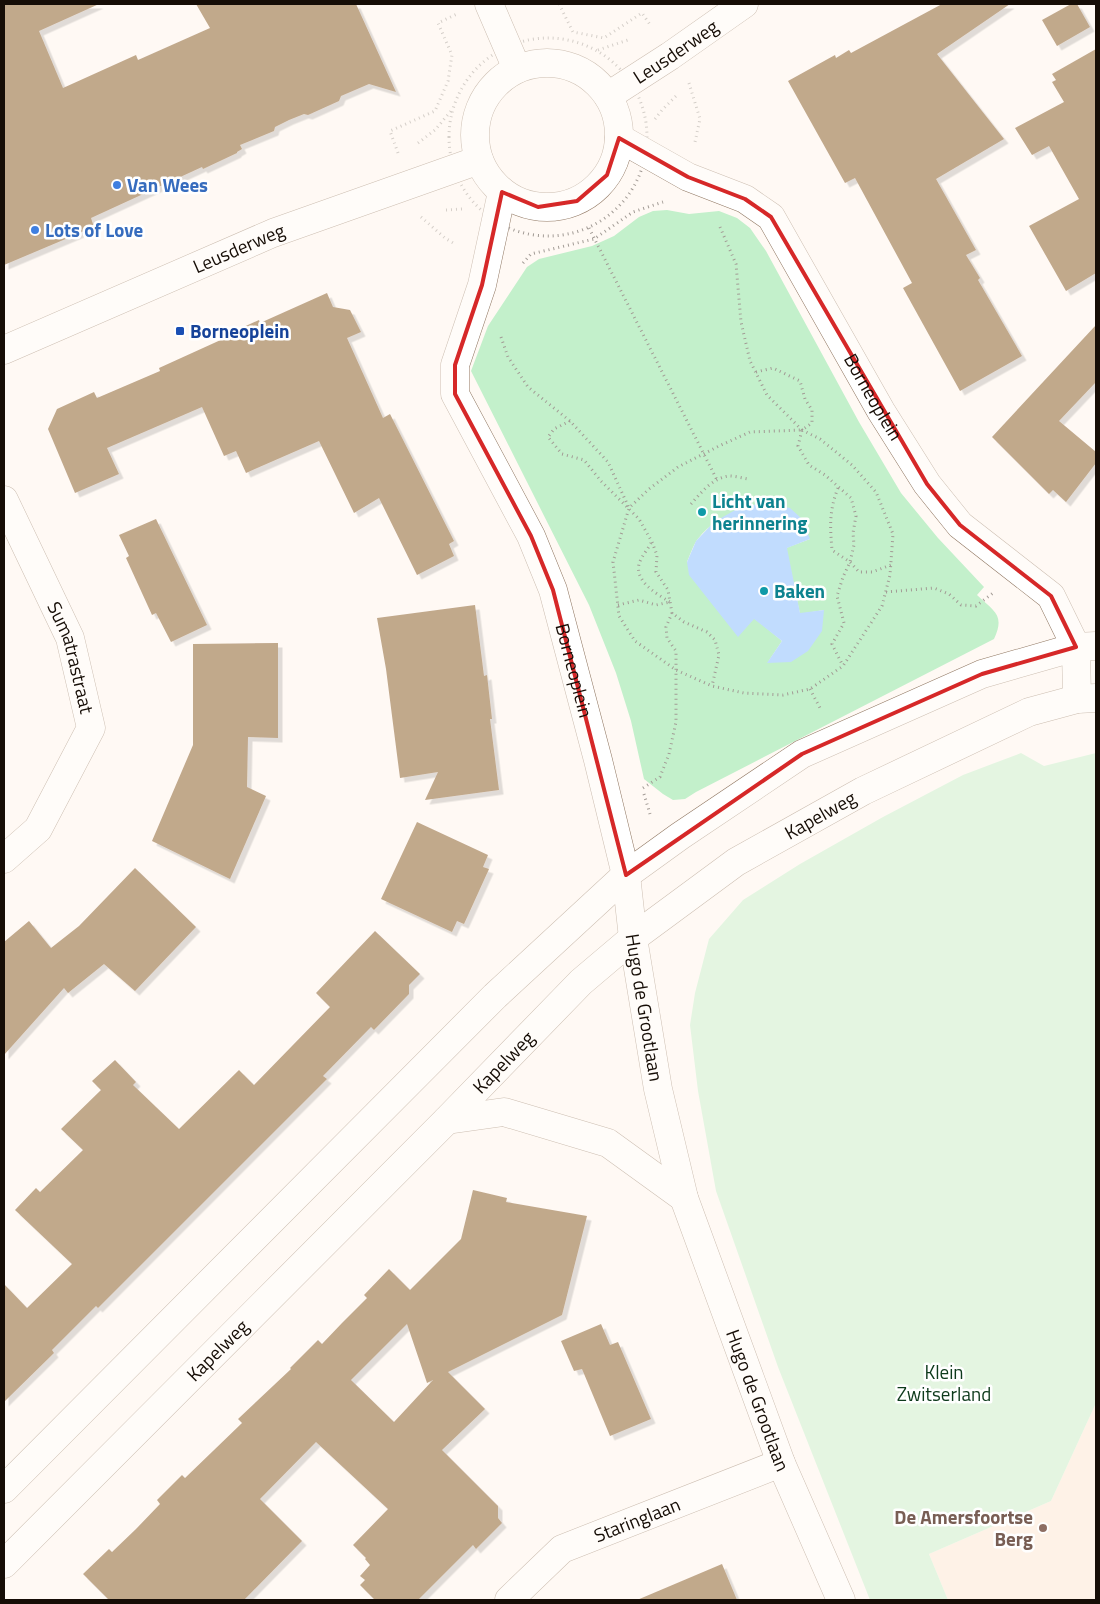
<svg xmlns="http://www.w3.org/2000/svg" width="1100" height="1604" font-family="'Titillium Web',sans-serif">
<defs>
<filter id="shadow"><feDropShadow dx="4.5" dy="4.5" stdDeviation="0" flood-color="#0004"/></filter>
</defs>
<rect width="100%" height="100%" fill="#fff9f4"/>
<!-- built -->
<path fill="#fde9d7" d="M1096,1403V1600H948L929,1554L1051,1501Z"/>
<!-- green -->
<path fill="#c3f0cb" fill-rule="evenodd" d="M667,210L689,214L719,211L737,218L750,228L766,251L859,422L901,493L938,538L984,587L977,595C995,612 1005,615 994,639L696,792L685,799L673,800L663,794L644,779L631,721L616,673L589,605L471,371L488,326L527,267L539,259L592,246L614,236L639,217L653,211ZM762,503L810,539L786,548L800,614L824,610L768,662L782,641L687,562C690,555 693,546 697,540C714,518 737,509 762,503Z
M1021,753L1044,766L1096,753V1403L1051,1501L929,1554L948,1600H870L778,1367L716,1191L698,1091L690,1025L695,993L709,939L743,900L800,864L883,817L963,775Z"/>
<!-- water -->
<path fill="#c1dcfe" d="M762,503L790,508L802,519L810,539L787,548L800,613L824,610L822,631L808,651L791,662L767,663L782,641L754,619L738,637L689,575L687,562L696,541L714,522L737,509Z"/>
<!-- building -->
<path fill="#764610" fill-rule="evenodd" filter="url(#shadow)" d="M4,4H99L39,31L63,88L136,55L138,60L210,28L196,4H356L396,92L369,84L341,96L339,101L308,115L304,114L289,120L275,127L274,131L240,145L242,149L237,152V153L203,169L202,167L91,218L94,227L4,265Z
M942,4H1010L937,54L1004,139L936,179L976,250L966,255L980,278L978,280L1022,356L960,391L903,288L912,283L855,178L845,183L788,81L835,55L836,58L849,50L851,53Z
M1071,4H1077L1090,27L1057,46L1042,20Z
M1096,49V273L1066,291L1029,226L1079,199L1049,146L1032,155L1015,128L1064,102L1052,82L1056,80L1052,74Z
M327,293L333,307L350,310L361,332L347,338L383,418L390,414L454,541L449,544L454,556L417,575L379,498L354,513L319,441L246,473L236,451L224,456L202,407L107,448L119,474L75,493L48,429L57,409L94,392L97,398L160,371L159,368L225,338L224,336L259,320L260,323Z
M1096,325V382L1059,421L1096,452V463L1066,502L1053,490L1049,494L992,437Z
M156,519L207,625L171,642L156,613L152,615L126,558L129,556L119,535Z
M475,605L484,676L487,675L492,719H490L499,790L425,800L438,772L400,778L386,669L377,618Z
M278,643V738L248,737L247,787L266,796L230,879L152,841L193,745V644Z
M417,822L488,855L483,867L489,869L464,924L457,921L452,932L381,899Z
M135,868L196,927L135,991L104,964L68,993L64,988L4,1055V942L29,921L51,948L79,926Z
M375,931L420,974L409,985V994L374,1030L371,1027L323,1076L327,1079L98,1308L96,1306L52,1350L54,1353L4,1402V1284L27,1308L72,1264L15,1210L36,1188L40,1192L83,1150L61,1129L101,1090L92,1081L115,1060L136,1082L133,1085L179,1129L239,1070L254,1085L330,1007L316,993Z
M473,1190L507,1198L506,1202L587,1216L562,1315L448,1372L485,1409L442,1450L498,1506V1518L502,1523L476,1549L473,1545L418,1600H375L360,1585L365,1580L360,1576L370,1565L365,1559L366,1558L353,1545L388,1509L316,1442L260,1499L302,1541L244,1600H109L83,1574L109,1549L112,1552L136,1529L160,1504L157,1500L182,1475L185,1478L242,1423L238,1419L291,1369L290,1368L318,1340L322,1344L342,1323L367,1298L364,1295L389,1269L410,1290L461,1239ZM407,1324L427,1383L433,1380L394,1422L351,1380Z
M601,1324L610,1345L618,1342L651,1419L610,1436L582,1369L574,1371L561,1341Z
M722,1564L737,1600H637Z"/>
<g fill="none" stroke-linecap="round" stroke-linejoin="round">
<defs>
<g id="street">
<path id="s1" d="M619,138L688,177L745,199L771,217L881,411L927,484L960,525L1051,596L1076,647L1077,699"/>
<path id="s2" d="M502,192L482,285L455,365V394L531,536L553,590L598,760L626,875L633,938L658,1089L684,1198L781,1463L841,1600"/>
<path id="s3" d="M4,500L70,638L91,728L38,829L4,859"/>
<path d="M447,1120L504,1112L608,1143L684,1198"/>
<path d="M4,1489L495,996L626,875L680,836L802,754L982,674L1076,647L1096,646"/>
<path id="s4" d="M4,1564L447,1120L581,982L633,938L736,862L863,791L1029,712L1077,699L1096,698"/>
<path id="s5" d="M509,1600L562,1549L781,1463"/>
</g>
<g id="secondary">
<path d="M489,4L517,69"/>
<circle cx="547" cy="135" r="72"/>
<path id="s6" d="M608,96L670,56L744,4"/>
<path id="s7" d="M4,350L273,233L479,160"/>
</g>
</defs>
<!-- street casing -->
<use href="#street" stroke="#907762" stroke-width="29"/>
<!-- secondary casing -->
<use href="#secondary" stroke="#907762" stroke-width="29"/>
<!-- path -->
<path stroke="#a29b95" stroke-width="3" stroke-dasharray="1 4" stroke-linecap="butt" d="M559,4L573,32L604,38L642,13L651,26
M449 137a99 99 0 1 1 198 0a99 99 0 1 1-198 0Z
M598,50L628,40
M689,83L700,119L695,142
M655,119L662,110L678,94
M418,143L435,130L451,111
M398,153L390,131L435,111L448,81L452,55L438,23L457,14
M446,210L462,209
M421,217L445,238L455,244
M720,227L736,264L741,322L750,361L767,395L802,430
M589,228L717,480
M523,263L531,254L594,239L633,212L663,202
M501,337L508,357L528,387L570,421L608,462L629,508
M756,372L773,368L800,381L805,399L812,410V423L802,430L798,446L809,465L825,475L851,498L856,516L853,533L854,545L850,562L843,577L837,596L844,623L832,644L843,666
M570,421L554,429L548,437L562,454L584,460L601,481L639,519L652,542L657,555L656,572L668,590L672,613L684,622L707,632L715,640L719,655L712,686
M802,430L820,439L852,465L876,492L893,534L890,575L882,606L843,666L810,689L783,695L744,693L712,686L676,670L635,641L619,616L613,562L629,508L649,489L678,467L719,446L750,432Z
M838,488C829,511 830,526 832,550L850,562L859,572H872L891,565
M691,504C701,493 712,478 729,476C735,476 742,478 748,479
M651,543C648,549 641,557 639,564C635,582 657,594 670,602
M886,592L934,588L949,594L961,605L976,606L993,593
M618,605L639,600L656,605L670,602
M810,689L820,708
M643,788L660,777L669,754L676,722V651L667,638L666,627L672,613
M644,794L650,814"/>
<!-- street -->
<use href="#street" stroke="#fff" stroke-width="28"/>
<!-- secondary -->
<use href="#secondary" stroke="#fff" stroke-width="28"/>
</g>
<!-- marked area -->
<path d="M0 0H1100V1604H0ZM619,138L688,177L745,199L771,217L927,484L960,525L1051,596L1076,647L982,674L802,754L626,875L553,590L531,536L455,394V365L482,285L502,192L538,207L577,201L607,175Z" fill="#fff9f4" fill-opacity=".55" fill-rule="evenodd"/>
<path fill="none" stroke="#d62828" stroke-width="4" stroke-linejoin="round" d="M619,138L688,177L745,199L771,217L927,484L960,525L1051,596L1076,647L982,674L802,754L626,875L553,590L531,536L455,394V365L482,285L502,192L538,207L577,201L607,175Z"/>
<!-- markers -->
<g fill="#3f7fe0" stroke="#fff" stroke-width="2">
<circle cx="117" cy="185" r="5"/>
<circle cx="35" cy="230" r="5"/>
</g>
<rect fill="#1a4fb4" stroke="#fff" stroke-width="2" x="175" y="326" width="10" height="10" rx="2.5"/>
<g fill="#0f9aa8" stroke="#fff" stroke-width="2">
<circle cx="702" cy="512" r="5"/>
<circle cx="764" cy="591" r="5"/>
</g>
<circle fill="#8d6e63" stroke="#fff" stroke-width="2" cx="1043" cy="1528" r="5"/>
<g text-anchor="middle" stroke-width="5" stroke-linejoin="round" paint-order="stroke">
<!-- street labels -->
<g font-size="19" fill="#160d06" stroke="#fff">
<text dy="7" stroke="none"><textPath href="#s6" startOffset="81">Leusderweg</textPath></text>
<text dy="7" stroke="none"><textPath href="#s7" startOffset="256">Leusderweg</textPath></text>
<text dy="7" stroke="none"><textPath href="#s1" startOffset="379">Borneoplein</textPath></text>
<text dy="7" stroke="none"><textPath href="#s3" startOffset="172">Sumatrastraat</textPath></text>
<text dy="7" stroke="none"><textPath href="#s2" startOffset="511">Borneoplein</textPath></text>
<text dy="7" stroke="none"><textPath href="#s4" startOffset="1112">Kapelweg</textPath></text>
<text dy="7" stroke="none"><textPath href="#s2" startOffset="856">Hugo de Grootlaan</textPath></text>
<text dy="7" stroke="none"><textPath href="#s4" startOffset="708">Kapelweg</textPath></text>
<text dy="7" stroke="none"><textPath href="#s4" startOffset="302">Kapelweg</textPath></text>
<text dy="7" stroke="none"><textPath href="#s2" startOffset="1266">Hugo de Grootlaan</textPath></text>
<text dy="7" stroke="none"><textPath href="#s5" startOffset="154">Staringlaan</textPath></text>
</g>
<!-- shop labels -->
<g font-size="19" font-weight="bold" fill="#366cbe" stroke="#fff" text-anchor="start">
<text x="127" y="192">Van Wees</text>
<text x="45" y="237">Lots of Love</text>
</g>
<!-- transit labels -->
<g font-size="19" font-weight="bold" fill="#164399" stroke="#fff" text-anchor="start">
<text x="190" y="338">Borneoplein</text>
</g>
<!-- culture labels -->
<g font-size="19" font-weight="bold" fill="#0d838f" stroke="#fff" text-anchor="start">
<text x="712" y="508">Licht van<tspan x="712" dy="22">herinnering</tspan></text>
<text x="774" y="598">Baken</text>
</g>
<!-- park labels -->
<g font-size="19" fill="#0d3a1b" stroke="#fff">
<text x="944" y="1379">Klein<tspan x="944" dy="22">Zwitserland</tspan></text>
</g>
<!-- education labels -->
<g font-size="19" font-weight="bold" fill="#785e54" stroke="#fff" text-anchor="end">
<text x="1033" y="1524">De Amersfoortse<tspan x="1033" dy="22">Berg</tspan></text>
</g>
</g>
<!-- border -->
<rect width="1100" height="1604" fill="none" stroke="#160d06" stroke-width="10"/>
</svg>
